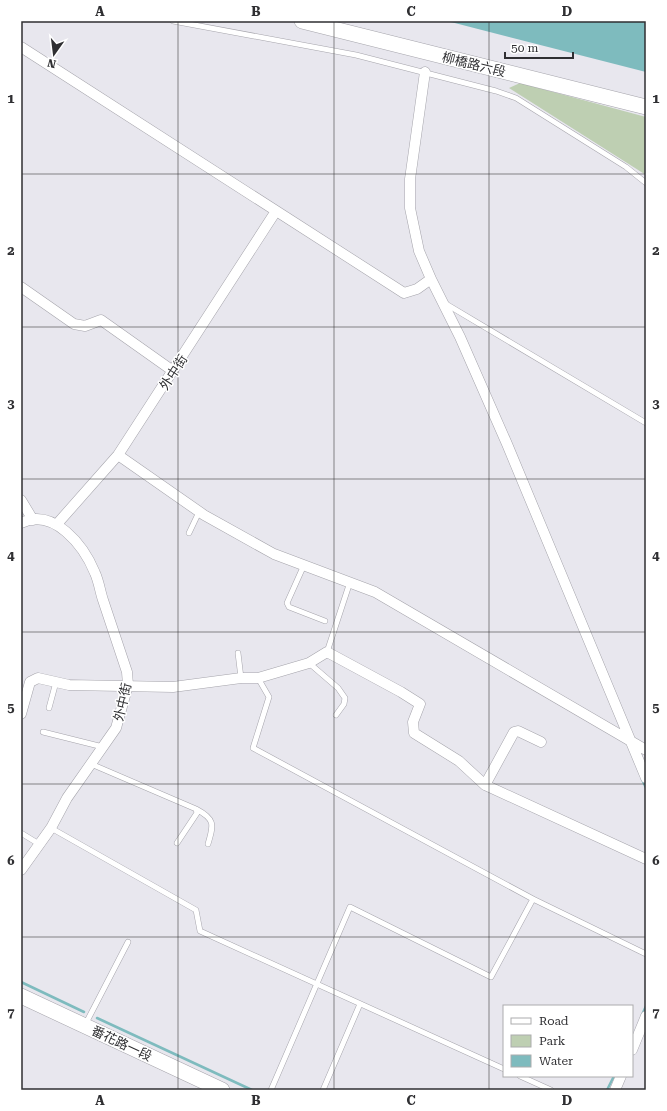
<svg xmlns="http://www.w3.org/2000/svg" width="667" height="1111" font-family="'Roboto Serif','Noto Sans TC',serif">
<rect width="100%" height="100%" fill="#e8e7ee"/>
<!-- green -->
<path fill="#becfb2" d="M520,83L646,117V175L509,88Z"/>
<!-- water -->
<path fill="#7ebbbe" d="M447,21H640L646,23V72Z"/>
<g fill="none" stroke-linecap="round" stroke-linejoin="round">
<!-- stream -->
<path stroke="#7ebbbe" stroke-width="2.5" d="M642,779L646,788
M21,982L84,1012
M642,1015L646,1006
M97,1018L252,1090
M607,1090L614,1076"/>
<defs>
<path id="lane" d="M173,21L356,55L496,91L516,98L626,167L646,183
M446,304L646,423
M189,533L199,512
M304,565L287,603L289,607L325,621
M327,652L350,582
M238,653L241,678
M309,663L338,688L345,698L344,704L336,715
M258,678L269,697L253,748L533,899L646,954
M49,708L56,682
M43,732L103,747
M91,764L196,809L197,813L177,843
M196,809C215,819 214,824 208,844
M51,828L196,910L200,931L504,1069
M21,833L39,844
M85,1025L128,942
M520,1076L551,1090
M271,1090L350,907L491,977L533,899
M323,1090L360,1004"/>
<path id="street" d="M21,47L404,293L417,289L431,279
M425,72L410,179V208L419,251L431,279L460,337L507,444L646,778
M21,287L74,324L85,326L101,320L173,371
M118,455L204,515L274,554L375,592L646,750
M21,500L33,520
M21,523C54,507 84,546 95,573C99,582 100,591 103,600C111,624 119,648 127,672L128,685L116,728L67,798L51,828L21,870
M57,524L118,455L276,211
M21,714L30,682L38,678L69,685L173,687L241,678H258L309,663L327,652L401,692L420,704L413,722L414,733L459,761L485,785L646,859
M485,785L514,732L518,731L541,742
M632,1050L646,1016
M615,1090L621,1076"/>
<path id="secondary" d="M302,21L646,107
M21,996L222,1090"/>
</defs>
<!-- lane casing -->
<use href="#lane" stroke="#a5a4ab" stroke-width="6"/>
<!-- street casing -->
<use href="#street" stroke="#a5a4ab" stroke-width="11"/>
<!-- secondary casing -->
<use href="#secondary" stroke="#a5a4ab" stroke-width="16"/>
<!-- lane -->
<use href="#lane" stroke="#fff" stroke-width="5"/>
<!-- street -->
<use href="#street" stroke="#fff" stroke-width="10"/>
<!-- secondary -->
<use href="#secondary" stroke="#fff" stroke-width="15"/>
</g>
<!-- grid -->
<path fill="none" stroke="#2f2f32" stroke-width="1" stroke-opacity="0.55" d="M178,21V1090M334,21V1090M489,21V1090M21,174H646M21,327H646M21,479H646M21,632H646M21,784H646M21,937H646"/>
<g text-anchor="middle" stroke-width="3" stroke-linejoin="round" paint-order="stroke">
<!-- street labels -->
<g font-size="13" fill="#2f2f32" stroke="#fff">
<text transform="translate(474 64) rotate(14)" y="5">柳橋路六段</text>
<text transform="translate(173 372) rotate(-57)" y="5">外中街</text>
<text transform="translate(122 702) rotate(-77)" y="5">外中街</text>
<text transform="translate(122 1043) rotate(25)" y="5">番花路一段</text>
</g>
</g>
<!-- border -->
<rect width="667" height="1111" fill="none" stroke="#ffffff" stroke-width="44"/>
<!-- legend -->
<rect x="503" y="1005" width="130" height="72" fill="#ffffff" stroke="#acacad"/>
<rect x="511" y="1018" width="20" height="6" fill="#ffffff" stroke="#acacad"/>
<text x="539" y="1025" font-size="12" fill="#2f2f32">Road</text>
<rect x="511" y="1035" width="20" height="12" fill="#becfb2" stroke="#acacad"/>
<text x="539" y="1045" font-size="12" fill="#2f2f32">Park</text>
<rect x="511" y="1055" width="20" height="12" fill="#7ebbbe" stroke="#acacad"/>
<text x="539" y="1065" font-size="12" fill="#2f2f32">Water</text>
<!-- north arrow -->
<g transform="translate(54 54) rotate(194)" stroke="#ffffff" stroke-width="3" paint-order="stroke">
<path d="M0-3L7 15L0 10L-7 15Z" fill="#2f2f32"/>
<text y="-6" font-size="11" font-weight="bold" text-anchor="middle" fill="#2f2f32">N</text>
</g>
<!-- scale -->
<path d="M505 52v6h68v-6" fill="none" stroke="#2f2f32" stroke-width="2"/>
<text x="511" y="52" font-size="12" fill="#2f2f32" stroke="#ffffff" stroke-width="3" paint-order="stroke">50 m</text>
<rect x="22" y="22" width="623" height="1067" fill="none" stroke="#2f2f32" stroke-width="1.5"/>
<g font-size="13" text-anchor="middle" font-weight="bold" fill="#2f2f32">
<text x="100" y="16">A</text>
<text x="256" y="16">B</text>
<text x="411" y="16">C</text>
<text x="567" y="16">D</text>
<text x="11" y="103">1</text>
<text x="656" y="103">1</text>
<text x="11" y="255">2</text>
<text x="656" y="255">2</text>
<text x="11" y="408">3</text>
<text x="656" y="408">3</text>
<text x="11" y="560">4</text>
<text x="656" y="560">4</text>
<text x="11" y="712">5</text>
<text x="656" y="712">5</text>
<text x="11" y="865">6</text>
<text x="656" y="865">6</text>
<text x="11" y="1017">7</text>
<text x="656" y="1017">7</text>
<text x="100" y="1105">A</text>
<text x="256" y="1105">B</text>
<text x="411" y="1105">C</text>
<text x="567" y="1105">D</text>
</g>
</svg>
